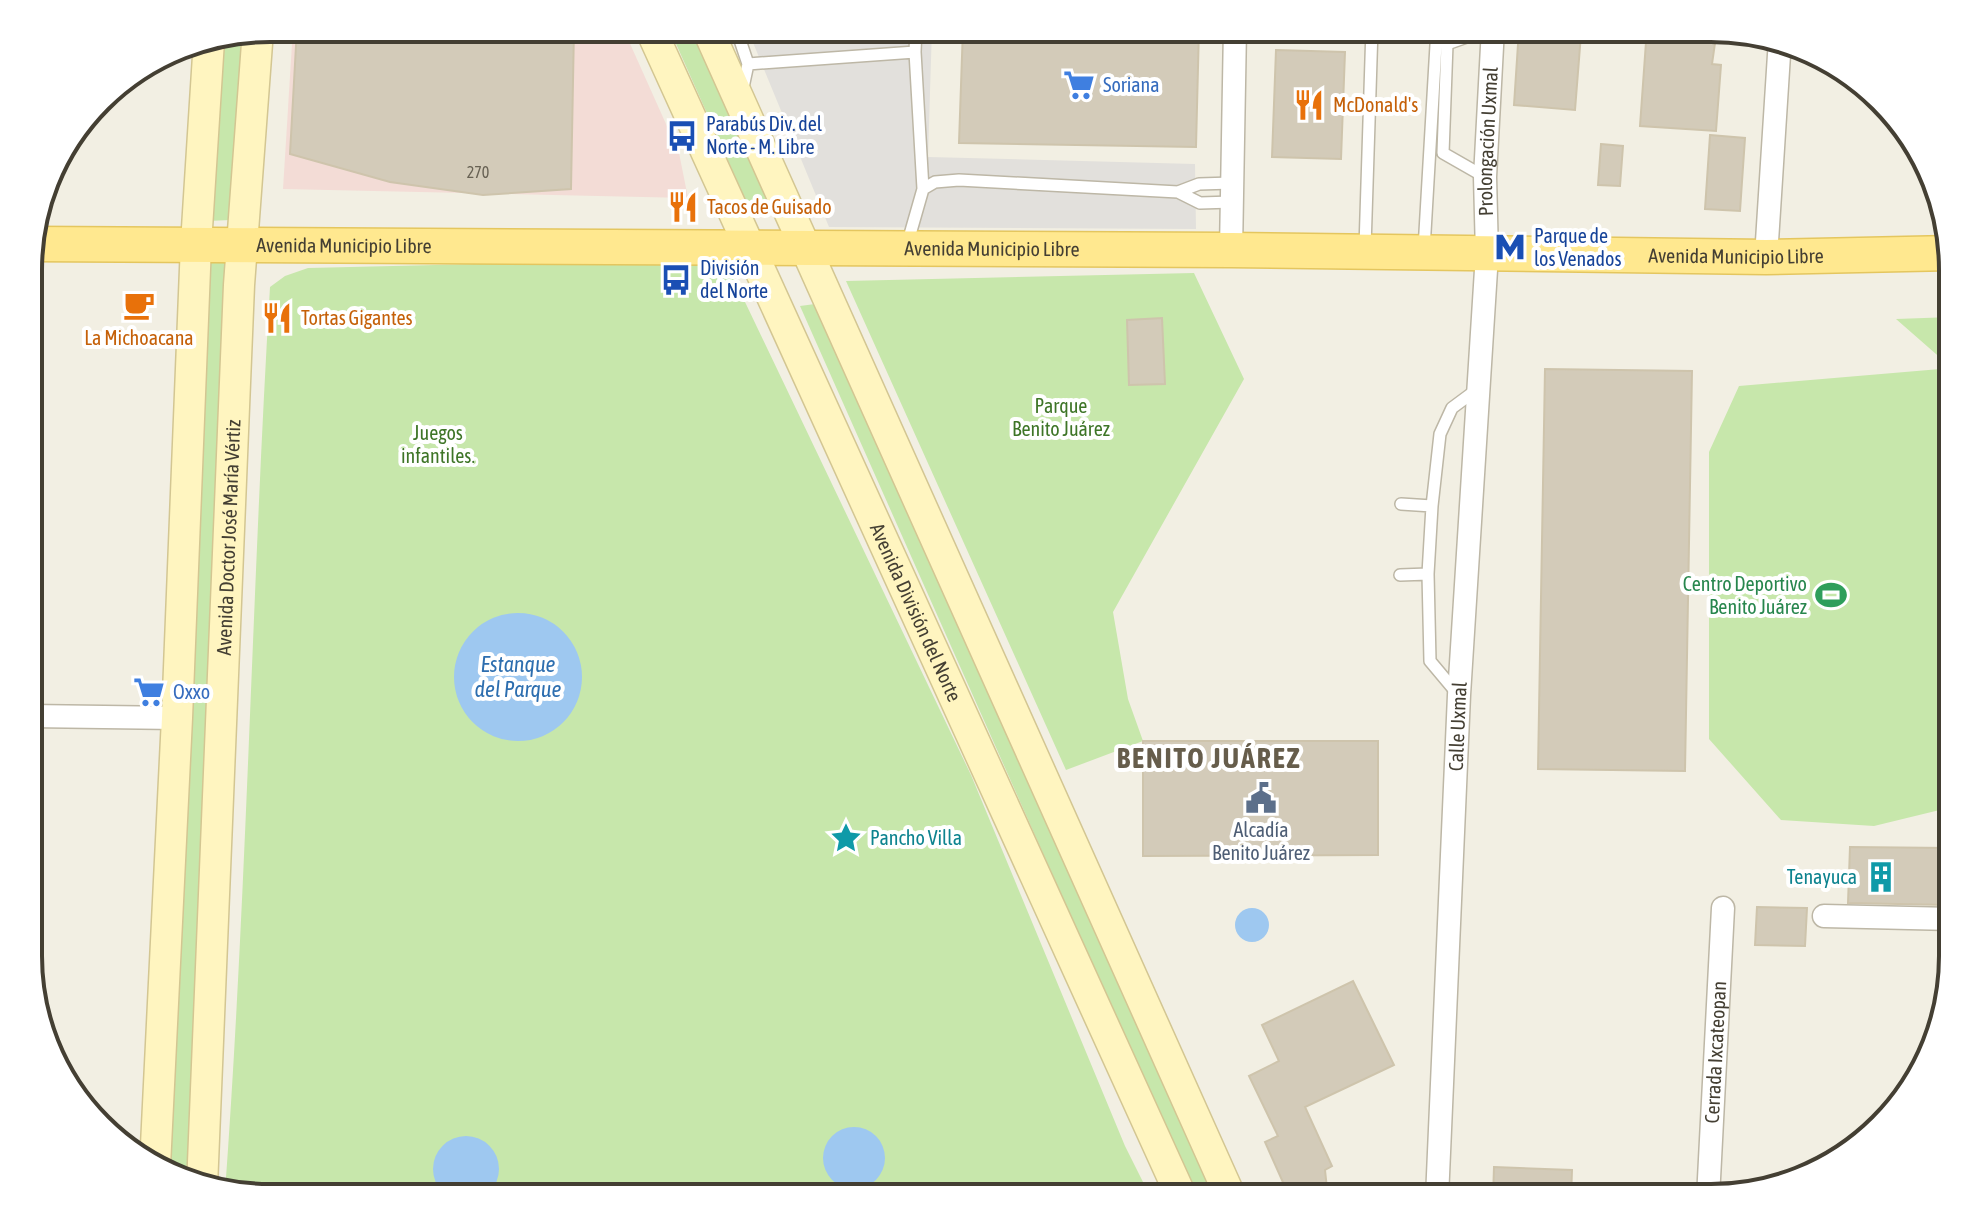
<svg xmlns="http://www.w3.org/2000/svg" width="1981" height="1226" font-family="'Asap Condensed',sans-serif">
<rect width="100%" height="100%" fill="#f2efe3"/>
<!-- medical -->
<path fill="#f3dcd6" d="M293,28H623L679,153L688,198L283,189Z"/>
<!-- green -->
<path fill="#c7e7ab" d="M669,28H697L775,201H746Z
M244,33L230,220L208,221L221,38Z
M724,258L971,775L1125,1146L1151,1198H270L225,1192C247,891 252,588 270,287L285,276L308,268Z
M211,259H225L187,1181L167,1171Z
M1194,273L1244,379L1113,612L1128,699L1143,741L1066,770L846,281Z
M815,304L1217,1198H1196L800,306Z
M1952,317V807L1874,826L1781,820L1709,739V452L1739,386L1952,368L1896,319Z"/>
<!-- parking -->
<path fill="#e2e0dc" d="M747,28H932L928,157L1195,164L1196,229L829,227Z"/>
<!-- water -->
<path fill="#9ec8f0" d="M454 677a64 64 0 1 1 128 0a64 64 0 1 1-128 0Z
M1235 925a17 17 0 1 1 34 0a17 17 0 1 1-34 0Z
M823 1158a31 31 0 1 1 62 0a31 31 0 1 1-62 0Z
M433 1169a33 33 0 1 1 66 0a33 33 0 1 1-66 0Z"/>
<!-- building -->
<path fill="#d3cbb9" stroke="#cec4ac" stroke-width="2" d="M297,28H574L571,189L483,195L390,182L290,154Z
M963,28H1199L1196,147L959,143Z
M1647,28L1717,29L1712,64L1721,65L1716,131L1640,126Z
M1519,29L1581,34L1575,110L1514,105Z
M1276,50L1345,52L1341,159L1272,157Z
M1710,135L1745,138L1740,211L1705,209Z
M1601,144L1623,146L1620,186L1598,185Z
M1162,318L1165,384L1129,385L1127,320Z
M1545,369L1692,371L1685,771L1538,769Z
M1143,741H1378V855L1143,856Z
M1850,847L1949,848V869H1952V889H1948V905L1848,903Z
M1757,907L1807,908L1805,946L1755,945Z
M1353,981L1394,1065L1305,1107L1332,1166L1325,1170L1328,1198H1290L1265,1142L1278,1136L1249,1076L1279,1061L1262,1025Z
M1494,1167L1572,1170L1571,1198H1493Z"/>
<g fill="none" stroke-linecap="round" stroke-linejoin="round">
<defs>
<path id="service" d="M736,28L748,64L742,92
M748,64L915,52L916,28
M1485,177L1443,153L1447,44L1492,28
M923,189L935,182L959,180L1178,192L1200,203L1232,202
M1178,192L1199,184L1232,183
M907,245L923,189L915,52
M1365,247L1372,28
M1424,249L1437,28
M1401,504L1432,506
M1400,575L1428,574
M1456,692L1430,661L1428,574L1432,506L1440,434L1452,408L1479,388"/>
<g id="minor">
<path d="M1231,250L1235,28"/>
<path d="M1766,257L1780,39"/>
<path d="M30,716L177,718"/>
<path d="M1824,916L1952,919"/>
<path id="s1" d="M1437,1198L1459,695L1487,254L1485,177L1493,28"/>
<path id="s2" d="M1708,1198L1723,908"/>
</g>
<g id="secondary">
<path id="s3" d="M650,28L1182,1198"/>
<path d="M707,28L1231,1198"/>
<path d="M155,1166L177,718L196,244L209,40"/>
<path id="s4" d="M202,1187L239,285L258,30"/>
</g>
<g id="primary">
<path id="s5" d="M30,244L1231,250L1766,257L1952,253"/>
</g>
</defs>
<!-- service casing -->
<use href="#service" stroke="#bdb7a6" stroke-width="14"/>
<!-- minor casing -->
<use href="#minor" stroke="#bdb7a6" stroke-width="25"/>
<!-- secondary casing -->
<use href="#secondary" stroke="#d3c692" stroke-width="33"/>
<!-- primary casing -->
<use href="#primary" stroke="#e4c65f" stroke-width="37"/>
<!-- service -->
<use href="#service" stroke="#fff" stroke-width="11"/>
<!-- minor -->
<use href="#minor" stroke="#fff" stroke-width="22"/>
<!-- secondary -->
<use href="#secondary" stroke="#fff5c0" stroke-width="30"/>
<!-- primary -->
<use href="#primary" stroke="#ffe88f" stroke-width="34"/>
</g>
<!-- icons -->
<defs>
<symbol id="supermarket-bare" viewBox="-9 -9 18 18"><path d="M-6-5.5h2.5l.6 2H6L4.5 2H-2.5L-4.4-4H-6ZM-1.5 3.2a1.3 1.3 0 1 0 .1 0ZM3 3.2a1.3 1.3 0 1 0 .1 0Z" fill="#3f7fe0" stroke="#fff" stroke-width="2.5" paint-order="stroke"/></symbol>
<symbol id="restaurant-bare" viewBox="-9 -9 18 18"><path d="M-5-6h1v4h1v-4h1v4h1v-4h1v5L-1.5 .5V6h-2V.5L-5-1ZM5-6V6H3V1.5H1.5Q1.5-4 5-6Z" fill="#e8710a" stroke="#fff" stroke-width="2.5" paint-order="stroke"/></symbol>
<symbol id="bus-bare" viewBox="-9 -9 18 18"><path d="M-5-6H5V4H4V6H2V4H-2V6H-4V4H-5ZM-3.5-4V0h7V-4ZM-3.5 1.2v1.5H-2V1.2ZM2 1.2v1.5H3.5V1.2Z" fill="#1a4fb4" stroke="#fff" stroke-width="2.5" paint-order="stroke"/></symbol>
<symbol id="metro-bare" viewBox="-9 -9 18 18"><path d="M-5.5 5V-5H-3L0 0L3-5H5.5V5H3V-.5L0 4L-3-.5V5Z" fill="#1a4fb4" stroke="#fff" stroke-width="2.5" paint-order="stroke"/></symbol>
<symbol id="cafe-bare" viewBox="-9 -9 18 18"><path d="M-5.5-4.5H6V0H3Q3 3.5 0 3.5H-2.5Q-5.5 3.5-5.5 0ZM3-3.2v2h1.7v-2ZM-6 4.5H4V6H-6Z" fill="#e8710a" stroke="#fff" stroke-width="2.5" paint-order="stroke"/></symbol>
<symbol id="stadium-bare" viewBox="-9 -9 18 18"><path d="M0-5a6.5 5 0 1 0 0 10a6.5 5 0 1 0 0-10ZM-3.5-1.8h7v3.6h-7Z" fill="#2e9e5b" stroke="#fff" stroke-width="2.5" paint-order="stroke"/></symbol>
<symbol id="civic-bare" viewBox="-9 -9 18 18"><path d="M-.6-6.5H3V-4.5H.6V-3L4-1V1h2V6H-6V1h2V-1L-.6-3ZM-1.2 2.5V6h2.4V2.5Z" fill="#5c6f8a" stroke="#fff" stroke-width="2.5" paint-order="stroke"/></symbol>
<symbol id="sight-bare" viewBox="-9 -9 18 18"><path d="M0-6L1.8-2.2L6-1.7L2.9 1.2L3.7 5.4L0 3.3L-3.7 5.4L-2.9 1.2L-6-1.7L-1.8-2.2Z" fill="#0f9aa8" stroke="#fff" stroke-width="2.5" paint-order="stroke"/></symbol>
<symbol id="building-bare" viewBox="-9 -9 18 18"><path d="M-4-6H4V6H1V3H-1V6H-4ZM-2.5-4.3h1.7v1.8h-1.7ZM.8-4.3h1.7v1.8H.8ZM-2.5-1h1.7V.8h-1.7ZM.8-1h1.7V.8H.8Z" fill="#0f9aa8" stroke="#fff" stroke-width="2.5" paint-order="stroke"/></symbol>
</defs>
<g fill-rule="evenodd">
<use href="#supermarket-bare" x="1057" y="63" width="44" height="44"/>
<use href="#restaurant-bare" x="1287" y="83" width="44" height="44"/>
<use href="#bus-bare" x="660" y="114" width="44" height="44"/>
<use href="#restaurant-bare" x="661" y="185" width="44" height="44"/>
<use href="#metro-bare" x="1488" y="225" width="44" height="44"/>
<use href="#bus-bare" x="654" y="258" width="44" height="44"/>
<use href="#cafe-bare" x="117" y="283" width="44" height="44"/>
<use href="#restaurant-bare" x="255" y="296" width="44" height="44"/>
<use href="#stadium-bare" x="1809" y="573" width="44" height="44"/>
<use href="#supermarket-bare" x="127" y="670" width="44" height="44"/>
<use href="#civic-bare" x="1239" y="776" width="44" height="44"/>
<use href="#sight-bare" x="824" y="816" width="44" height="44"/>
<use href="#building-bare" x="1859" y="855" width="44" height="44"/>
</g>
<g text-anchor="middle" stroke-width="8" stroke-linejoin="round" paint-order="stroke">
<!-- number labels -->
<g font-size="16" fill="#686254">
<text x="478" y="178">270</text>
</g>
<!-- shop labels -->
<g font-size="20" fill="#366cbe" stroke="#fff" text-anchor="start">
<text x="1103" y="92">Soriana</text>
<text x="173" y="699">Oxxo</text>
</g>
<!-- food labels -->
<g font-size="20" fill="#c56008" stroke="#fff" text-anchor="start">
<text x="1333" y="112">McDonald's</text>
<text x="707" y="214">Tacos de Guisado</text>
<text x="301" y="325">Tortas Gigantes</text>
<text x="139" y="345" text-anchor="middle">La Michoacana</text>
</g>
<!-- transit labels -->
<g font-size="20" fill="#164399" stroke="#fff" text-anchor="start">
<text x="706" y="131">Parabús Div. del<tspan x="706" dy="23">Norte - M. Libre</tspan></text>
<text x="1534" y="243">Parque de<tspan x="1534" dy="23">los Venados</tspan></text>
<text x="700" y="275">División<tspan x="700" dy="23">del Norte</tspan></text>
</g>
<!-- street labels -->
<g font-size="20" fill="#443f33" stroke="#fff">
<text dy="7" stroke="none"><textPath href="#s1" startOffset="1058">Prolongación Uxmal</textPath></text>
<text dy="7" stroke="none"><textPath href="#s5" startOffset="314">Avenida Municipio Libre</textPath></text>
<text dy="7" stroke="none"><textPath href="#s5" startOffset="962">Avenida Municipio Libre</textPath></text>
<text dy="7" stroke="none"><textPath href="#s5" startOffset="1706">Avenida Municipio Libre</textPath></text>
<text dy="7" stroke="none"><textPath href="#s4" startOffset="650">Avenida Doctor José María Vértiz</textPath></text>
<text dy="7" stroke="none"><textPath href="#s3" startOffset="642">Avenida División del Norte</textPath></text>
<text dy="7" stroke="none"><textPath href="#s1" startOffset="472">Calle Uxmal</textPath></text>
<text dy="7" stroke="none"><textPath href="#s2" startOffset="146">Cerrada Ixcateopan</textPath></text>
</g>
<!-- park labels -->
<g font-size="20" fill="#3e7527" stroke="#fff">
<text x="1061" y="413">Parque<tspan x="1061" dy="23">Benito Juárez</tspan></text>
<text x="438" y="440">Juegos<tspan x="438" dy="23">infantiles.</tspan></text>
</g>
<!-- leisure labels -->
<g font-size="20" fill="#27864d" stroke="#fff" text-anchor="end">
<text x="1807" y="591">Centro Deportivo<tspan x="1807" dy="23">Benito Juárez</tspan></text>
</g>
<!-- service labels -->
<g font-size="20" fill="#4e5e75" stroke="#fff">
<text x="1261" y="837">Alcadía<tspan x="1261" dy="23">Benito Juárez</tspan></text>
</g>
<!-- culture labels -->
<g font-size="20" fill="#0d838f" stroke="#fff" text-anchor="start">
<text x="870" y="845">Pancho Villa</text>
<text x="1857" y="884" text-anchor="end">Tenayuca</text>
</g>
<!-- water labels -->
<g font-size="22" font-style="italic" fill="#2d6eaf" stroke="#fff">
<text x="518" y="672">Estanque<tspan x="518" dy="25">del Parque</tspan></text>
</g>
<!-- district labels -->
<g font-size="28" font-weight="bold" letter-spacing="2" fill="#665d4b" stroke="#fff">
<text x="1209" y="768">BENITO JUÁREZ</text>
</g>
</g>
<!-- crop -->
<path d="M0 0H1981V1226H0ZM270 42H1711A228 228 0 0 1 1939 270V956A228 228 0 0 1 1711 1184H270A228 228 0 0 1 42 956V270A228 228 0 0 1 270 42Z" fill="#fff" fill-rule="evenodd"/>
<path fill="none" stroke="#443f33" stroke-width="4" d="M270 42H1711A228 228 0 0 1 1939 270V956A228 228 0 0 1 1711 1184H270A228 228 0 0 1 42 956V270A228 228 0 0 1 270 42Z"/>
</svg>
